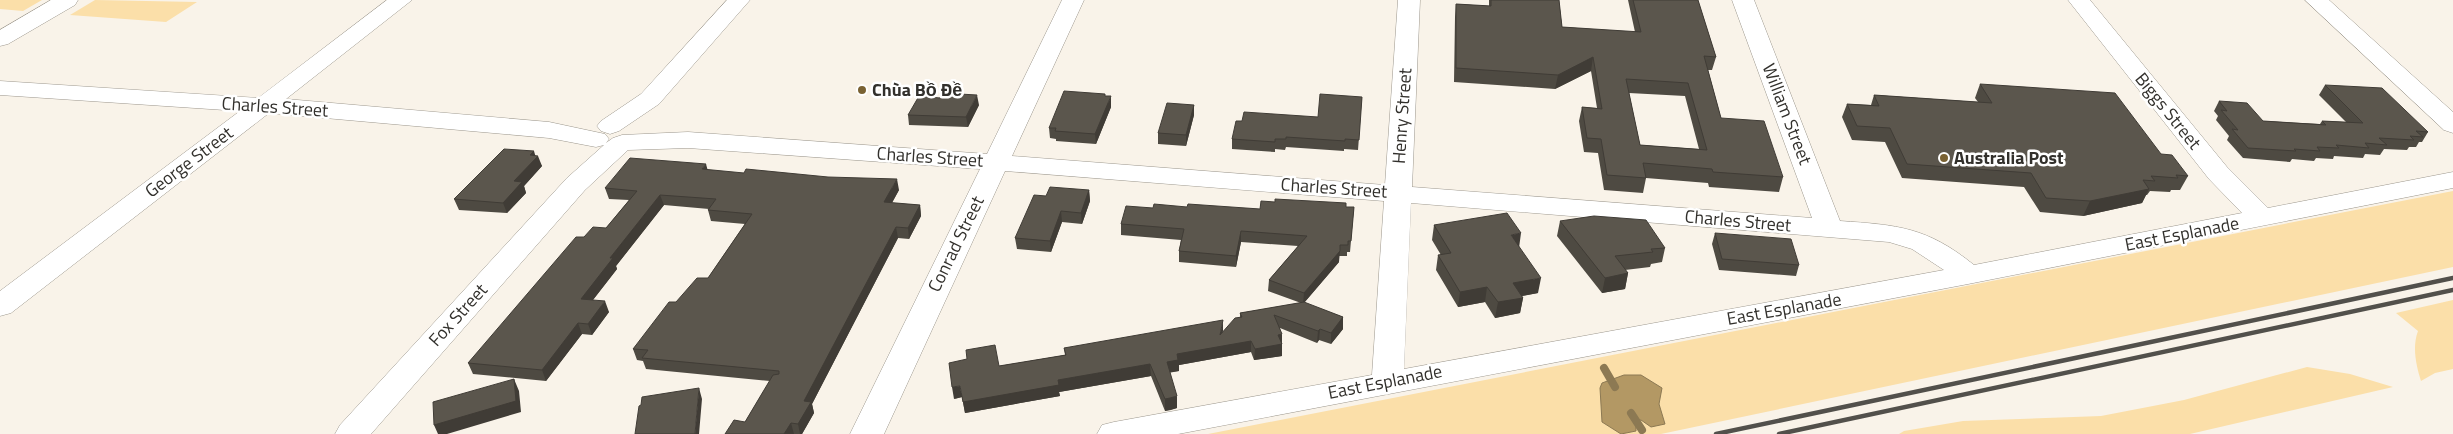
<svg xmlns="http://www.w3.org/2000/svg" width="2453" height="434" font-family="'Titillium Web',sans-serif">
<rect width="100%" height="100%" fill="#f9f3e9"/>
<!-- green -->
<path fill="#fbdfa9" d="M0,0H42L23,11L0,9Z
M95,0L197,2L166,22L70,15Z
M2453,191V267L1661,434H1208Z
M2453,300V369L2435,373L2421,381C2416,365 2412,347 2418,331L2396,313Z
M2307,367L2350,374L2393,387L2190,434H1899L1904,431L1963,421L2101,416L2184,400Z"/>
<!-- water -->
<path fill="#b39864" stroke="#8c7953" d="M1624,375H1641L1662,388L1659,404L1665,424L1651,427L1641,420L1636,421V431L1621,434L1602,422L1600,388L1602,383Z"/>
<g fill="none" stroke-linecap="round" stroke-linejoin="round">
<!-- stream -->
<path stroke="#8c7953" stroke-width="8" d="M1604,368L1615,387
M1631,413L1642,430"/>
<defs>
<path id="minor" d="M51,0H78L75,5L8,44L0,46V30Z
M387,0H412L286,99L549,122L605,134L609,139L606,143L613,138L622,135L688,132L987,154L1062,0H1084L1012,156L1385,185L1398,0H1420L1412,187L1812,218L1732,0H1754L1840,221C1898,225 1927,227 1974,265L2242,213L2209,179L2068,0H2090L2227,167L2268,208L2453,172V188L1968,284L1178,434H1097L1102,425L1114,422L1372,375L1384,201L1005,171L884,434H850L980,169L688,148L628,150L585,190L371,434H335L340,425L567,178L604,145L596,147L549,138L269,113L11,313L0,316V291L240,111L0,95V81L258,98ZM1411,203L1889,242L1912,249L1944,270L1404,369Z
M727,0H750L659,104L619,131L610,134L601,131L597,126L601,121L641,94Z
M2305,0H2329L2453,112V133L2444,130Z"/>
</defs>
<!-- minor casing -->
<use href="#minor" stroke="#9c978d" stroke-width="1"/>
<!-- minor -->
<use href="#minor" fill="#fff" fill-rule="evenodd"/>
<!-- rail -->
<path stroke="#52504b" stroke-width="4.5" d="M1716,434L2453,278
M1779,434L2453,290"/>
</g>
<!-- wall -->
<path fill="#4e4a42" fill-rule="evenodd" d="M1489,0H1559L1562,27L1635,32L1628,0H1698L1716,57L1712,70H1708L1721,118L1783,177L1779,192L1709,187L1708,183L1646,178L1643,193L1604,190L1598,153L1584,152L1579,121L1582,107L1597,108L1591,71L1555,89L1454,82L1455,17L1456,4L1489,6ZM1629,93L1685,96L1699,149L1640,145Z
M1980,84L2161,154L2188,176L2180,190H2171L2170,192L2150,191L2147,195H2146L2142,203L2083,216L2040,212L2024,187L1902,178L1885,142L1852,140L1842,117L1847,104L1871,105L1874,95L1978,102L1975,98Z
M2325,85L2428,132L2422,142H2419L2416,147H2409L2407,150L2384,149L2380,155L2365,154L2363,158L2334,156L2333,159L2316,158L2314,161L2292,159L2290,162L2243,158L2227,140L2229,136L2216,120L2218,116L2214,111L2219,101L2263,121L2320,124L2322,121L2346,122L2319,95Z
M1105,94V96L1111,107L1096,144L1056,141V139L1050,138L1049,128Z
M1362,97L1358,150L1344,149V151L1286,147L1285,150L1275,149V152L1232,149V139L1242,121L1318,117Z
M979,105L968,127L909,125L908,115Z
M1194,105V115L1186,146L1158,144V133Z
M535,156L542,166L524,186L526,193L507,213L459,210L454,199Z
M708,170L899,190L892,203L920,205L921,216L909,239L898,238L812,404L814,413L802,434H725L745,422L770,381L646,369L643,361L637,360L633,349L676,302L708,278L745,224L711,221L708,210L709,209L664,205L616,266L617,269L593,300L609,312L592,335L582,334L546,381L473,374L468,363L584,237L606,228L629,200L609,199L605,188Z
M1089,190L1090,201L1082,224L1062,222L1051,252L1017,249L1015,238L1046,196Z
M1187,207L1260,209L1346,207H1354L1350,252H1347V256H1339V262L1304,303L1343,317V329L1331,344L1319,340L1317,343L1280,328L1282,344V356L1254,360L1251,352L1179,365V371L1170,372L1177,408L1171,410L1165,411L1151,376L1059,392L1060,396L965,413L962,397L954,399L999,366L1065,355L1064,348L1223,332L1240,317V313L1301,303L1268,291L1269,280L1298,246L1241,242L1236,267L1179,262V251L1181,240L1121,235V224L1153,208Z
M1560,221L1665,248L1662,262L1651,264L1650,267L1625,270L1628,273L1625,289L1602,293L1557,236Z
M1434,225L1519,247L1538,293L1522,296L1523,298L1520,313L1495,318L1485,302L1458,307L1436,270L1438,255H1441L1432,240Z
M1715,233L1799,265L1796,276L1719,270L1712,244Z"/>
<!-- shaded-wall -->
<path fill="#403c36" d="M1593,57L1591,71L1555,89L1558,75Z
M977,95L979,105L968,127L966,117Z
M1111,96V107L1096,144L1095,134Z
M1194,105V115L1186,146V135Z
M534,151L536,158L538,156L542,166L524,186L526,193L507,213L503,203L514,181L530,155Z
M706,164L709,175L702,169Z
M897,179L899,190L886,213L884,202Z
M2149,189L2142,203L2083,216L2090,201Z
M1089,190L1090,201L1082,224L1081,213Z
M660,195L664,205L616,266L617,269L585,310L581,299L610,258Z
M920,205L921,216L909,239L908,228Z
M1061,211L1062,222L1051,252L1050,241Z
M896,227L898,238L812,404L814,413L802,434H800L798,424L804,401Z
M1241,231V242L1236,267V256Z
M1521,233L1519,248L1511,235Z
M1340,251L1339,262L1303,304L1304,293Z
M1628,273L1625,289L1602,293L1605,278Z
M1541,278L1538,293L1510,298L1513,283Z
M1487,287L1485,302L1458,307L1460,292Z
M1523,298L1520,313L1495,318L1498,302Z
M605,301L609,312L592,335L588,324Z
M1343,317V329L1331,344V333Z
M1223,320V331L1220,346L1251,341V352L1179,365V371L1168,373L1167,362L1177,354L1220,335Z
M578,323L582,334L546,381L542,370Z
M1320,329L1319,340L1317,343L1318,331Z
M1282,334V356L1254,360L1255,349L1278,335Z
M1150,364L1151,376L1059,392L1060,396L965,413L963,402L1058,380Z
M514,379L519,391L521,412L447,434H438L434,425Z
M960,386L962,397L954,399L952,387Z
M699,388L702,399L699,434H695Z
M1177,396V408L1165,411V399Z
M791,423L794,434H784Z"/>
<!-- building -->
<path fill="#5b564d" stroke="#403c36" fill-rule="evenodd" d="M1491,0H1559L1562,27L1641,32L1633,0H1698L1716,57L1704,56L1721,118L1764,121L1783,177L1713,172L1712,169L1643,163L1646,178L1607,175L1601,139L1587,138L1582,107L1602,109L1593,57L1558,75L1456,68V4L1491,6ZM1626,79L1688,83L1707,150L1640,145Z
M1980,84L2115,93L2161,154L2172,155L2188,176L2176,175L2178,178L2151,176L2155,181L2143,180L2149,189L2090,201L2046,198L2031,173L1907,164L1890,128L1857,126L1847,104L1879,106L1874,95L1992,103Z
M2325,85L2382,88L2428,132L2416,131L2423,137L2410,136L2414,140L2379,138L2387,145L2365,143L2369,148L2336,145L2339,148L2317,147L2320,151L2294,149L2296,151L2248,148L2232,129L2238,130L2221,110L2227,111L2219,101L2247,103L2263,121L2326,125L2322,121L2363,123Z
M1064,91L1105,94V96H1111L1095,134L1055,131L1056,128H1049Z
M942,93L977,95L966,117L908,115L919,96L940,98Z
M1320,94L1362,97L1359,140L1345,139V141L1286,137V139H1275V142L1232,139L1236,121H1242L1244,112L1318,117Z
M1167,103L1194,105L1186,135L1158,133Z
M504,149L534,151L530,155L538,156L514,181L522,182L503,203L454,199Z
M630,158L706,164L702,169L744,173L746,169L828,177L897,179L884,202L920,205L908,228L896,227L804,401L811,402L798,424L791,423L784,434H725L734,420L745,422L773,375L779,374V371L642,358L648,350L633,349L669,302H676L697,278H708L752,214L708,210L716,199L660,195L610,258H613L581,299L605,301L588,324L578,323L542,370L468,363L576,237H584L593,227L606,228L637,191L605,188Z
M1050,187L1089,190L1081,213L1061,211L1050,241L1015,238L1034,195L1046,196Z
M1275,199L1346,203V207H1354L1351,241H1348V245H1340V251L1304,293L1269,280L1307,236L1241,231L1236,256L1179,251L1184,229L1121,224L1126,206L1153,208L1154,204L1187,207L1188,204L1260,209L1261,201L1275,202Z
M1507,213L1521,233L1511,235L1541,278L1513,283L1523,298L1498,302L1487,287L1460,292L1438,255L1451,253L1434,225Z
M1594,216L1646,220L1665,248L1651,249L1653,252L1615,256L1628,273L1605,278L1560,221Z
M1715,233L1791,239L1799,265L1722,259Z
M1304,302L1343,317L1331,333L1320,329L1318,331L1274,315L1282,334L1278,335L1282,344L1255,349L1251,341L1177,354L1178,360L1167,362L1177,396L1170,398L1165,399L1150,364L1058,380L1059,385L963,402L960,386L952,387L949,363L967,359L966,350L995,345L999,366L1066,355L1064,348L1223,320L1220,335L1235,318L1242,317L1240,313Z
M514,379L516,401L434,425L433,402Z
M699,388L695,434H635L639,406L641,405L642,397Z"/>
<!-- markers -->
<g fill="#796132" stroke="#fff" stroke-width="2">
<circle cx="862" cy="90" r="5"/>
<circle cx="1944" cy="158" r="5"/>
</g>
<g text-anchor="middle" stroke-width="5" stroke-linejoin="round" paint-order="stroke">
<!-- poi labels -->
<g font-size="18" font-weight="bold" fill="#32302c" stroke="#fff" text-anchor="start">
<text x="872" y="96">Chùa Bồ Đề</text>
<text x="1954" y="164">Australia Post</text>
</g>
<!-- street labels -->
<g font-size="18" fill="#32302c" stroke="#fff">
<text transform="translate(275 107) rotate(4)" y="6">Charles Street</text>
<text transform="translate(2168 111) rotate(51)" y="6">Biggs Street</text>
<text transform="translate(1787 114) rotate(69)" y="6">William Street</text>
<text transform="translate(1402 116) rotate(-86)" y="6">Henry Street</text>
<text transform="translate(930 157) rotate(4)" y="6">Charles Street</text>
<text transform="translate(189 162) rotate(-37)" y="6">George Street</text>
<text transform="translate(1334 188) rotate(4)" y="6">Charles Street</text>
<text transform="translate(1738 221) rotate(5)" y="6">Charles Street</text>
<text transform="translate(2182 234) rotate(-11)" y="6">East Esplanade</text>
<text transform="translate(956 244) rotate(-64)" y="6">Conrad Street</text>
<text transform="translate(1784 309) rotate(-10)" y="6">East Esplanade</text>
<text transform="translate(458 315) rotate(-48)" y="6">Fox Street</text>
<text transform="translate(1385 382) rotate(-11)" y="6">East Esplanade</text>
</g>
</g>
</svg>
